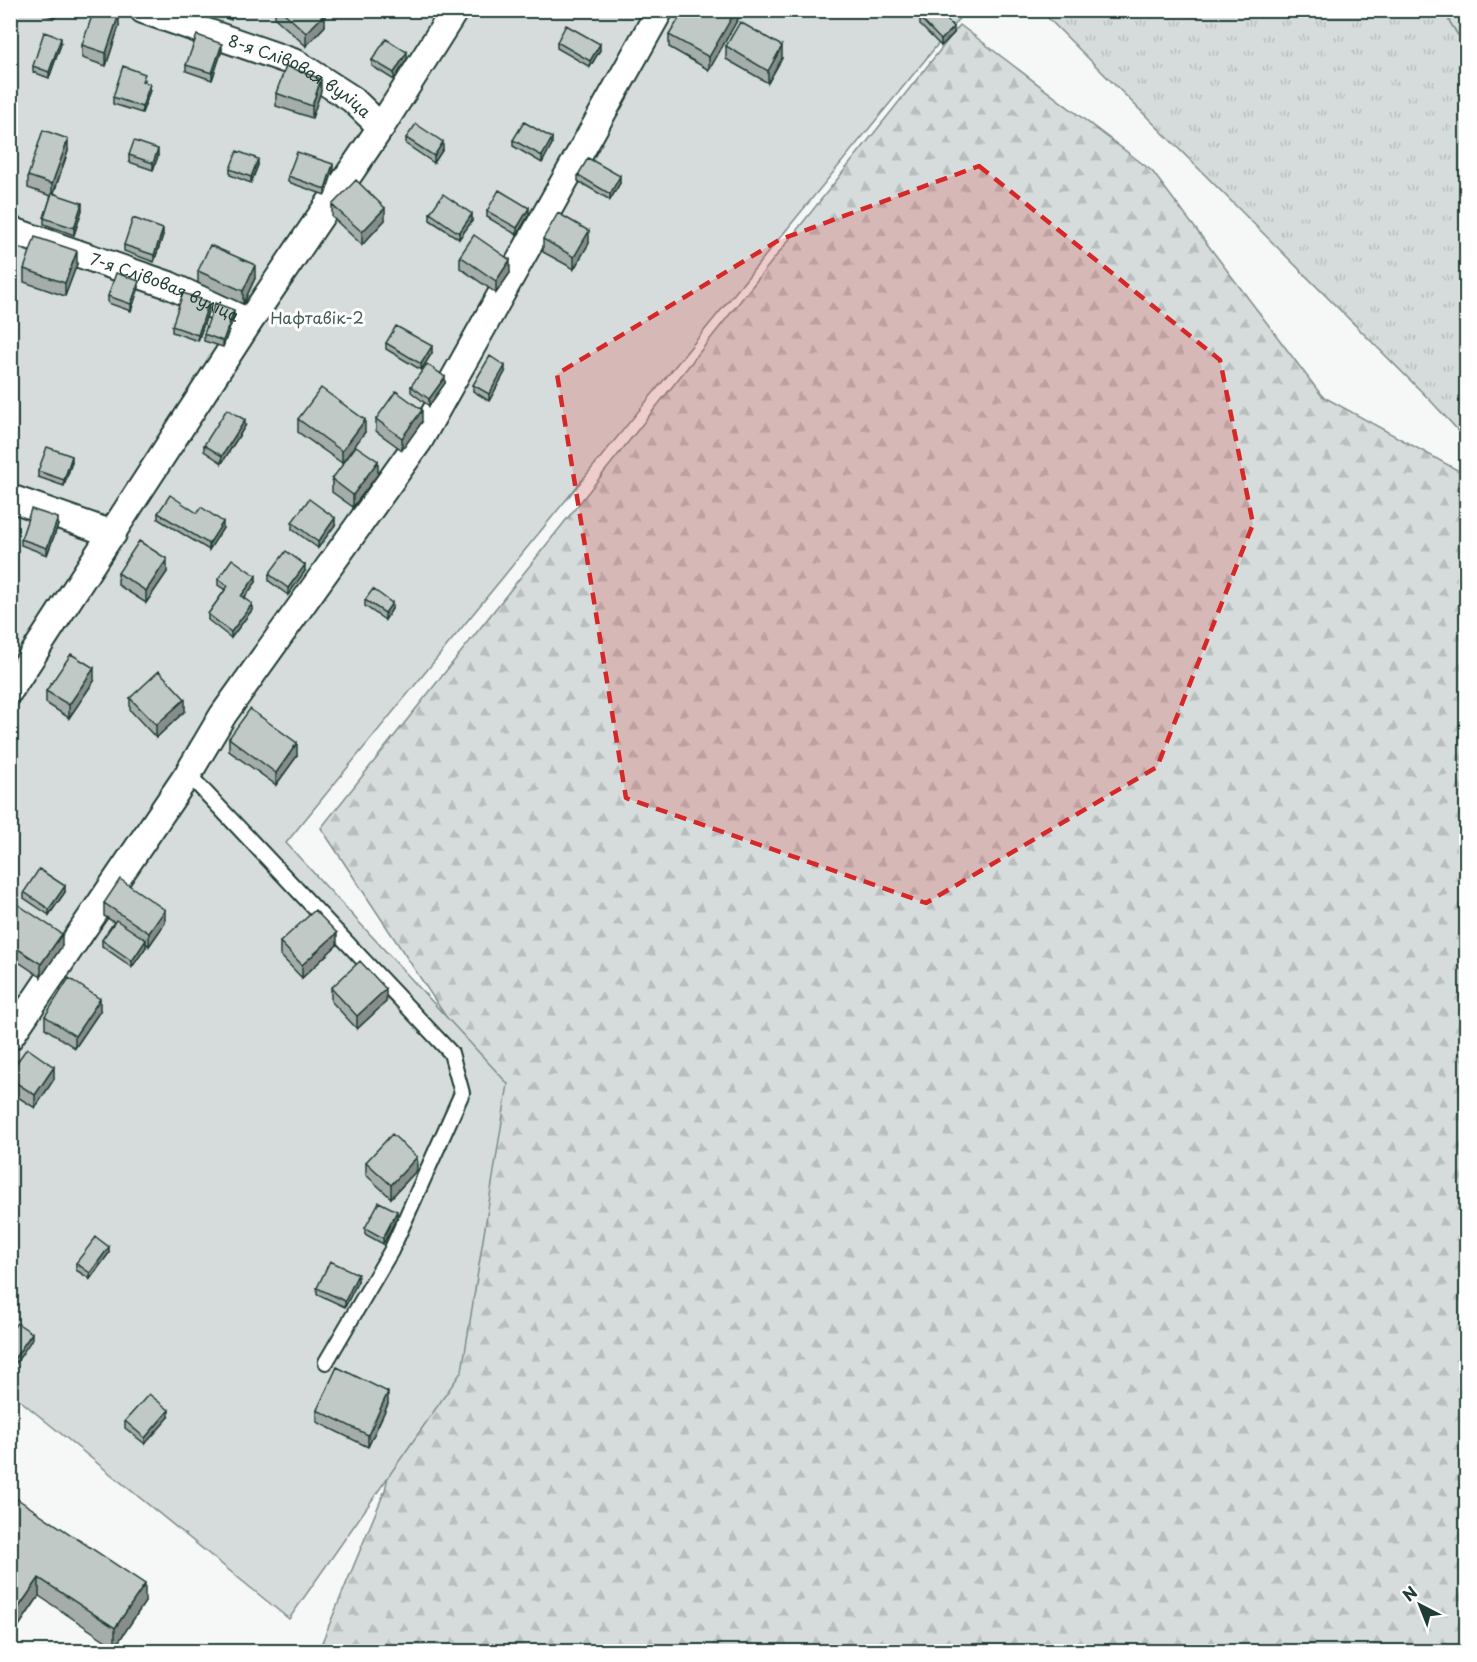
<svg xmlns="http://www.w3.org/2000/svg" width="1477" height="1662" font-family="'Playpen Sans',sans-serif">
<defs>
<pattern id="grass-tufts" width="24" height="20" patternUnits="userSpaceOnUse" patternTransform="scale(1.5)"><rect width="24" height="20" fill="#d6dcdb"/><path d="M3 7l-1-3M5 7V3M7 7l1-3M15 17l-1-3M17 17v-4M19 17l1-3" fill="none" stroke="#b7bebd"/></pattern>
<pattern id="forest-firs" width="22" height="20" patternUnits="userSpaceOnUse" patternTransform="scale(1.5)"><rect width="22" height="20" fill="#d6dcdb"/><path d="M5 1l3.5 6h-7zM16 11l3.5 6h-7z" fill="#b7bebd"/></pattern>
</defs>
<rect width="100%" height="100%" fill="#f6f7f7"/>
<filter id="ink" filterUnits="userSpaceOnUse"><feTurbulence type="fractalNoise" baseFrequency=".0167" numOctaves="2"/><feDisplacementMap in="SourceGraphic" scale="12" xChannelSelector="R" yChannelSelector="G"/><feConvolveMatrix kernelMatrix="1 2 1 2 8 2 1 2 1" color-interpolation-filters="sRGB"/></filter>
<g filter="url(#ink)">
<!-- grass -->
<path fill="url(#grass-tufts)" stroke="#7a8c88" stroke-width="1.5" d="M1041,11H1443L1458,35L1466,43V439L1429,399Z"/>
<!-- forest -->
<path fill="url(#forest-firs)" stroke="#7a8c88" stroke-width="1.5" d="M1443,11H1466V43L1458,35Z
M960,25L1152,171L1322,396L1461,472L1466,479V1651L318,1652L385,1490L478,1065L321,828Z"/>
<!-- green -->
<path fill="#d6dcdb" stroke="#7a8c88" stroke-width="1.5" d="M10,11H965L286,843L508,1084L462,1371L289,1619L11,1393Z"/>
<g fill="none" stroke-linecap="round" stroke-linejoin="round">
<defs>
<path id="lane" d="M188,774L451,1053L462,1093L391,1251L326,1362"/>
<g id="street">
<path id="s1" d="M143,10L296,63L352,99L381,127"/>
<path id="s2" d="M10,230L169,285L245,320"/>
<path d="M10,498L113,534"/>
<path d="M10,690L249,322L381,127L455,10"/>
<path d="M10,1037L188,774L223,715L419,441L660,10"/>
</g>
</defs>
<!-- lane casing -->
<use href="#lane" stroke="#1f3d34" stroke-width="18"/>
<!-- street casing -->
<use href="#street" stroke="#1f3d34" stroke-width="30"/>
<!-- lane -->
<use href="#lane" stroke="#fff" stroke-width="14"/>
<!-- street -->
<use href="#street" stroke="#fff" stroke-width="26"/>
</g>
<!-- wall -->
<path fill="#a5adaa" stroke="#1f3d34" stroke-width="1.5" d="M33,10H58L55,18Z
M204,10H234L231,20Z
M275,10H322L325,26L306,46L275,18Z
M739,10V17L709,70L669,47V35Z
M920,18L954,33L941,46L920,25Z
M119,26L106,66L82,58V45Z
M557,42L600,50L590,67L557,48Z
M61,44L49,78L33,72V66Z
M726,46L782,58L768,83L726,59Z
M222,50L212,80L186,71V65Z
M407,59L394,80L372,66V60Z
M145,80L144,82L150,90L142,113L113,104V97Z
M321,91L312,118L276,106V93Z
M406,138L443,149L434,163L406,144Z
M513,140L552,144L542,163L513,146Z
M68,151L54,193L82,210L74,235L44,224V218L51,196L28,188V176Z
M129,155L158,156L153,170L129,162Z
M258,165L251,183L230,175V169Z
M333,171L325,195L288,182V176Z
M578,175L620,183L610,200L578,181Z
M332,205L385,220L362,245L332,217Z
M487,211L529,214L517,235L487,217Z
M430,213L472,221L459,239L430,220Z
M163,235L154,262L124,251V245Z
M543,239L589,243L574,269L543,252Z
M460,256L510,273L496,293L460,268Z
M77,264L65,296L24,282V269Z
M198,271L255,278L243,304L198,283Z
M139,287L131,311L108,303V296Z
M209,309L198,341L172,332V326Z
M234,316L223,347L204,341V334Z
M386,343L432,353L421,370L386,349Z
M505,372L489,401L473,391V385Z
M445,383L429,406L411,392V386Z
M298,419L365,432L342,463L298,432Z
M376,419L422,422L402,450L376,431Z
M245,426L222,463L204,451V445Z
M72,462L64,486L38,477V471Z
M378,474L353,507L332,492V479Z
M158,513H197L223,528L209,550L158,519Z
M292,522L335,525L318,548L292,529Z
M58,525L47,555L21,545V539Z
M305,571L288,595L269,581V574Z
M167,572L146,603L118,585V573Z
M218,579L256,582L244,598L252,610L231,638L208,620V614L225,590L218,585Z
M365,600L392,609L385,620L365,606Z
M94,681L69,718L46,703V691Z
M130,698L185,711L156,738L130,710Z
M229,738L297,756L276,785L229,751Z
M24,892H65L49,915L24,898Z
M104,903L165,923L149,946L146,943V947L132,967L102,946V940L114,922L104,916Z
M10,908L62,946L41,977L10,956Z
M280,942L337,945L302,978L280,955Z
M331,988L386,1002L357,1029L331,1001Z
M100,1011L75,1048L45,1028V1016Z
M10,1079H54L35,1108L10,1092Z
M366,1162L417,1170L391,1198L366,1175Z
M397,1217L383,1244L365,1234V1228Z
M109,1253L90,1279L76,1270V1263Z
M358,1281L345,1307L317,1294V1288Z
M388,1404L368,1447L317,1422V1410Z
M169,1417L145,1444L125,1428V1421Z
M10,1494L145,1602L115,1647L39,1596L10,1639Z"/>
<!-- shaded-wall -->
<path fill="#868d8b" stroke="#1f3d34" stroke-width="1.5" d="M232,10H234L231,20V13Z
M736,10H739V17L709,70V57Z
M119,14V26L106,66V53Z
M325,14V26L306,46V33Z
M954,27V33L941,46V40Z
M61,38V44L49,78V72Z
M222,44V50L212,80V73Z
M600,44V50L590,67V61Z
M782,46V58L768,83V71Z
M407,52V59L394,80V73Z
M321,79V91L312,118V106Z
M150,84V90L142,113V107Z
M552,138V144L542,163V156Z
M68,139V151L52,197V184Z
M443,142V149L434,163V156Z
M158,149V156L153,170V163Z
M258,159V165L251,183V177Z
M333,164V171L325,195V189Z
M620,176V183L610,200V194Z
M82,203V210L74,235V228Z
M385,208V220L362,245V232Z
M529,208V214L517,235V228Z
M472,214V221L459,239V233Z
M163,229V235L154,262V255Z
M589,231V243L574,269V257Z
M77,251V264L65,296V283Z
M510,260V273L496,293V281Z
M255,265V278L243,304V291Z
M139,281V287L131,311V304Z
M209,302V309L198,341V335Z
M234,310V316L223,347V341Z
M432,346V353L421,370V364Z
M505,366V372L489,401V394Z
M445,377V383L429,406V399Z
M422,410V422L402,450V438Z
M245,420V426L222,463V456Z
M365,420V432L342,463V451Z
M72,456V462L64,486V480Z
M378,461V474L353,507V495Z
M58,518V525L47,555V548Z
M335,518V525L318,548V542Z
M223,522V528L209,550V544Z
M167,559V572L146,603V591Z
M305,565V571L288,595V588Z
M256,576V582L241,602V596Z
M392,603V609L385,620V613Z
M252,604V610L231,638V632Z
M94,668V681L69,718V705Z
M185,699V711L156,738V725Z
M297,743V756L276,785V773Z
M65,886V892L49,915V909Z
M165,910V923L149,946V933Z
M337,933V945L302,978V965Z
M62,934V946L41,977V964Z
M146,940V947L132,967V961Z
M386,989V1002L357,1029V1016Z
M18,997V1010L10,1020V1008Z
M100,999V1011L75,1048V1036Z
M54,1067V1079L35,1108V1095Z
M417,1157V1170L391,1198V1185Z
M397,1211V1217L383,1244V1238Z
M109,1247V1253L90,1279V1273Z
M358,1274V1281L345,1307V1301Z
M32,1333V1339L10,1372V1365Z
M388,1392V1404L368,1447V1435Z
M169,1410V1417L145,1444V1438Z
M39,1578V1596L10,1639V1620Z
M145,1584V1602L115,1647V1628Z"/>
<!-- building -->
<path fill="#c0c9c6" stroke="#1f3d34" stroke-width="1.5" d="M94,10H109L119,14L106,53L82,45Z
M222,10H232L231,13Z
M281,10H322L325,14L306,33Z
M684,10H736L709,57L669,35Z
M927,10H937L954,27L941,40L920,18Z
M740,22L782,46L768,71L726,46Z
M566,25L600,44L590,61L557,42Z
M44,32L61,38L49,72L33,66Z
M197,35L222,44L212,73L186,65Z
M386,39L407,52L394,73L372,60Z
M123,66L145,74L142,81L150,84L142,107L113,97Z
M286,66L321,79L312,106L276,93Z
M524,122L552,138L542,156L513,140Z
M416,124L443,142L434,156L406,138Z
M43,130L68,139L52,184L28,176Z
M134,141L158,149L153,163L129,155Z
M237,151L258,159L251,177L230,169Z
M297,152L333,164L325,189L288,176Z
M588,158L620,176L610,194L578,175Z
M356,180L385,208L362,232L332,205Z
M499,190L529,208L517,228L487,211Z
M52,193L82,203L74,228L44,218Z
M443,194L472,214L459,233L430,213Z
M558,213L589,231L574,257L543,239Z
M133,218L163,229L154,255L124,245Z
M474,235L510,260L496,281L460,256Z
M35,237L77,251L65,283L24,269Z
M210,245L255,265L243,291L198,271Z
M116,273L139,281L131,304L108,296Z
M183,293L209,302L198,335L172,326Z
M215,303L234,310L223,341L204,334Z
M396,326L432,346L421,364L386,343Z
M490,356L505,366L489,394L473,385Z
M427,364L445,377L429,399L411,386Z
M321,388L365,420L342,451L298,419Z
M396,391L422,410L402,438L376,419Z
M227,409L245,420L222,456L204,445Z
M356,446L378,461L353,495L332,479Z
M47,447L72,456L64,480L38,471Z
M170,495L197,513L201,507L223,522L209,544L158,513Z
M309,499L335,518L318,542L292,522Z
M31,509L58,518L47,548L21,539Z
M139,541L167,559L146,591L118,573Z
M286,551L305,565L288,588L269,574Z
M232,559L256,576L241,596L252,604L231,632L208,614L228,586L218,579Z
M373,589L392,603L385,613L365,600Z
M71,654L94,668L69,705L46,691Z
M159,671L185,699L156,725L130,698Z
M250,709L297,743L276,773L229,738Z
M39,869L65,886L49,909L24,892Z
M120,879L165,910L149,933L104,903Z
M14,902L62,934L41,964L10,944V908Z
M315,910L337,933L302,965L280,942Z
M116,920L146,940L132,961L102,940Z
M360,961L386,989L357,1016L331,988Z
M69,978L100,999L75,1036L45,1016Z
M10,992L18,997L10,1008Z
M27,1048L54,1067L35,1095L10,1079V1072Z
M392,1134L417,1157L391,1185L366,1162Z
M379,1202L397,1211L383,1238L365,1228Z
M96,1237L109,1247L90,1273L76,1263Z
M330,1261L358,1274L345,1301L317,1288Z
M17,1323L32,1333L10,1365V1332Z
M337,1367L388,1392L368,1435L317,1410Z
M149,1394L169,1410L145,1438L125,1421Z
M10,1494L145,1584L115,1628L39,1578L10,1620Z"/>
</g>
<!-- marked area -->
<path fill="#d62828" fill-opacity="0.2" stroke="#d62828" stroke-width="4.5" stroke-dasharray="12 8" stroke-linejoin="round" d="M979,166L1220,360L1253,524L1157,767L926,903L626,798L557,374L779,240Z"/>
<g text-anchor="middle" stroke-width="6" stroke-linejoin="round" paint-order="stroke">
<!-- street labels -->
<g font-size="16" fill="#1f3d34" stroke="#fff">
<text dy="6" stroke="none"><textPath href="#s1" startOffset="171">8-я Слівовая вуліца</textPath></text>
<text dy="6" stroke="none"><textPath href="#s2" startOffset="165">7-я Слівовая вуліца</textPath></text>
</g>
<!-- park labels -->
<g font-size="16" fill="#445d55" stroke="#fff">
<text x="317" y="324">Нафтавік-2</text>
</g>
</g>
<!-- margin -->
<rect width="1477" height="1662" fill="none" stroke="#fff" stroke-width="36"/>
<rect x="18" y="18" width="1441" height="1626" fill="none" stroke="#1f3d34" stroke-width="2" filter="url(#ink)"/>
<!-- north arrow -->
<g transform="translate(1420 1605) rotate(318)" stroke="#ffffff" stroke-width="4.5" paint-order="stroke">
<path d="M0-4.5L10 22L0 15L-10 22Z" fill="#1f3d34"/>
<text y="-9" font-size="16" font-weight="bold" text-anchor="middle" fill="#1f3d34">N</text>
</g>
</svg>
